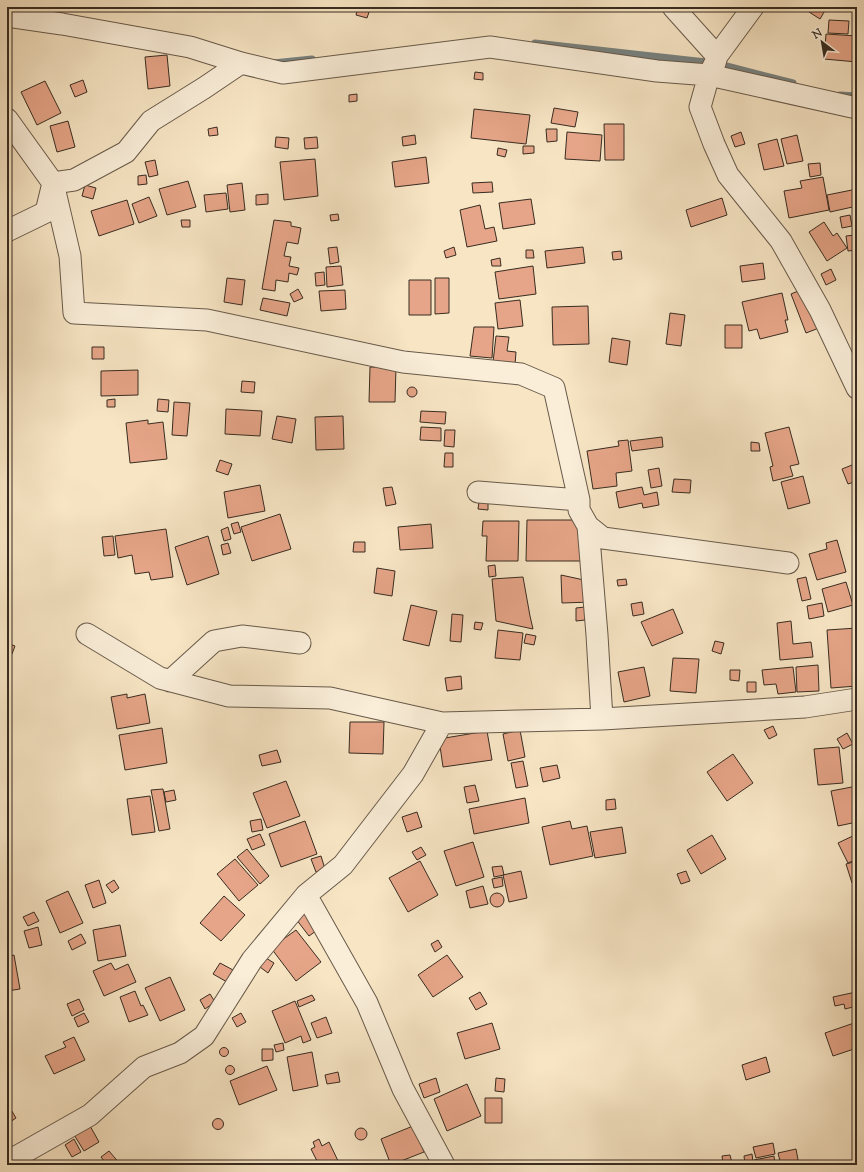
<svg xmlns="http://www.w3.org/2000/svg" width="864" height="1172" font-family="'Sorts Mill Goudy',serif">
<rect width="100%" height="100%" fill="#f7e5c4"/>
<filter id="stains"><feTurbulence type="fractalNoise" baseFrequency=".005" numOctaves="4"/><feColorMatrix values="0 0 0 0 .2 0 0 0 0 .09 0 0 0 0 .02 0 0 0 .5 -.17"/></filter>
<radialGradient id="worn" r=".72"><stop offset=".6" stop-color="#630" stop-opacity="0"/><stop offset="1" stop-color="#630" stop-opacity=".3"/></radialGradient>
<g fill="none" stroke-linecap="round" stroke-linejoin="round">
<!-- stream -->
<path stroke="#788280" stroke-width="7" d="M29,7L56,13
M535,43L715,63L793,83
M273,63L312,59
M840,95L857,96"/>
</g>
<!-- building -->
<path fill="#e6a588" stroke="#382c21" d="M358,7L370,9L367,18L356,15Z
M812,7H827L820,19L809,12Z
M829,20L849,21L848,34L828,33Z
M826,34L857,36V62L824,59Z
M167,55L170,86L148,89L145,57Z
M475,72L483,73V80L474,79Z
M83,80L87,92L75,97L70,85Z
M45,81L61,113L37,125L21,92Z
M357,94V101L349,102V95Z
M554,108L578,112L575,127L551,123Z
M474,109L530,115L526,144L471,138Z
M68,121L75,147L57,152L50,126Z
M604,124H624V160H605Z
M217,127L218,135L209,136L208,129Z
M546,129H557V141L547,142Z
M567,132L602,135L600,161L565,159Z
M741,132L745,144L735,147L731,136Z
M415,135L416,144L403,146L402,137Z
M797,135L803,161L787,164L781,139Z
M276,137L289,138L288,149L275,147Z
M317,137L318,148L305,149L304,138Z
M777,139L784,166L764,170L758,144Z
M523,146H534V153L523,154Z
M498,148L507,150L505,157L497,155Z
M426,157L429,183L395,187L392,162Z
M315,159L318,196L284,200L280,162Z
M155,160L158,175L149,177L145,162Z
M820,163L821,175L810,177L808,164Z
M146,175L147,184L138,185V176Z
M823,177L829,210L789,218L784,191L802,188L800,181Z
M188,181L196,207L167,215L159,189Z
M492,182L493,192L473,193L472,183Z
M242,183L245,210L230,212L227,185Z
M85,185L96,188L93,199L82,196Z
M857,189V206L830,212L827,195Z
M226,193L228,209L206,212L204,195Z
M268,194V204L256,205V195Z
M149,197L157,216L139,223L132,204Z
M722,198L727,215L691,227L686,210Z
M531,199L535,224L503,229L499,203Z
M127,200L134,224L99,236L91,211Z
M480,205L485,229L494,227L497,241L467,247L460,210Z
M338,214L339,220L331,221L330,215Z
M850,215L852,226L842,228L840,217Z
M181,220H190V227H182Z
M274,220L291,222V226L301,228L298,244L287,242L284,256L291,257L289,266L299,268L297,275L289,273L288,282L276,280L275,291L262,289Z
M824,222L833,236L837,233L847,248L827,261L809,232Z
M855,235L857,250L848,251L846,236Z
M337,247L339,262L330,264L328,248Z
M454,247L456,255L446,258L444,251Z
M583,247L585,263L547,268L545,251Z
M526,250H533L534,258H526Z
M621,251L622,259L613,260L612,252Z
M500,258L501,266H492L491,260Z
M763,263L765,279L742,282L740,266Z
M341,266L343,285L327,287L326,267Z
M533,266L536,294L499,299L495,272Z
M831,269L836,280L826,285L821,274Z
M324,272L325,285L316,286L315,273Z
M227,278L245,280L242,305L224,302Z
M435,278H449V313L435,314Z
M409,280H431V315H409Z
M298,289L303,298L294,302L290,294Z
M803,289L819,328L806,333L791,294Z
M345,290L346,309L321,311L319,291Z
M782,293L788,320H785L788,332L760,339L757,329L749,331L742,302Z
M263,298L290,303L287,316L260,310Z
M520,300L523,326L498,329L495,303Z
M588,306L589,344L553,345L552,307Z
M670,313L685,315L681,346L666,344Z
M725,325H742V348H725Z
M474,327H494L492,358L470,356Z
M496,336L509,337L507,351L516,352L515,365L493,362Z
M612,338L630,341L627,365L609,362Z
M92,347H104V359H92Z
M370,367H396L395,402H369Z
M138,370V395L101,396V371Z
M242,381L255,382L254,393L241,392Z
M407 392a5 5 0 1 1 10 0a5 5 0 1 1-10 0Z
M115,399V407H107V400Z
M158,399L169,400L168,412L157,411Z
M174,402L190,403L187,436L172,435Z
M226,409L262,411L260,436L225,434Z
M421,411L446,412L445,424L420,422Z
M277,416L296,419L292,443L272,439Z
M343,416L344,449L316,450L315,417Z
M148,420V424L163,422L167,459L130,463L126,423Z
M421,427L441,428V441L420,440Z
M789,427L799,464L790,466L793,476L773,481L770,467L773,466L765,433Z
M445,430H455L454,447L444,446Z
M662,437L663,447L632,451L630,441Z
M628,440L632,471L616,473L617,486L593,489L587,451L619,446L618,441Z
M751,442L759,443L760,451H751Z
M445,453H453V467H444Z
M220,460L232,464L228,475L216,471Z
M857,463V481L848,484L842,469Z
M659,468L662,486L651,488L648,470Z
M803,476L810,503L788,509L781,482Z
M674,479L691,480L690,493L672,492Z
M260,485L265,511L228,518L224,492Z
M392,487L396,504L386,506L383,488Z
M642,487L644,495L657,492L659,505L643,508L642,503L619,508L616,492Z
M479,502L488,503V510L478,509Z
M280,514L291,549L252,561L241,527Z
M527,520H583V561H526Z
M483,521H519L518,561H486L487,536H482Z
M238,522L241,532L234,534L231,524Z
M431,524L433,548L400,550L398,527Z
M228,527L231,539L224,541L221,530Z
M166,529L173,577L151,580L149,572L135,574L132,555L118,558L115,536Z
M113,536L115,555L104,556L102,537Z
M208,536L219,574L187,585L175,547Z
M837,540L846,572L817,580L809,554L827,549L826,543Z
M354,542H365V552H353Z
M228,543L231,553L223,555L221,545Z
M495,565L496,576L489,577L488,566Z
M377,568L395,571L392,596L374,593Z
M561,575L584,580L592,602L562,603Z
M523,577L530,616L533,629L496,621L492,579Z
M806,577L811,599L802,601L797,579Z
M626,579L627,585L618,586L617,580Z
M846,582L853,605L828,612L822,589Z
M642,602L644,614L633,616L631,604Z
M822,603L824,616L809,619L807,606Z
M411,605L437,611L429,646L403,640Z
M585,607V620L576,621V608Z
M673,609L683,633L652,646L641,622Z
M452,614L463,615L461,642L450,641Z
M791,621L793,644L811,642L813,657L780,660L777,623Z
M475,622L483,623L481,630L474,629Z
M857,628V686L831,688L827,630Z
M498,630L523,633L520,660L495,658Z
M526,634L536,636L534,645L524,643Z
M715,641L724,643L721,654L712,651Z
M7,643L15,646L12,654L7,653Z
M673,658L699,659L696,693L670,691Z
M818,665L819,691L797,692L796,667Z
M644,667L650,696L624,702L618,672Z
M793,667L796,692L778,694L776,684L764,685L762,670Z
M730,670H740L739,681L730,680Z
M461,676L462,689L447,691L445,678Z
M747,682H756V692H747Z
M127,694V698L145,694L150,723L117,729L111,697Z
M350,722H384L383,754L349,753Z
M773,726L777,735L769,739L764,730Z
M162,728L167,763L125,770L119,735Z
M520,730L525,757L508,761L503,734Z
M487,731L492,760L443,767L439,739Z
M847,733L853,744L843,749L837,739Z
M839,747L843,783L818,785L814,749Z
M277,750L281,762L262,766L259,755Z
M733,754L753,783L727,801L707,772Z
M523,761L528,786L516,788L511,763Z
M557,765L560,778L543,782L540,768Z
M286,781L300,816L267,828L253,793Z
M475,785L479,801L467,803L464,787Z
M857,786V803L854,804L857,822L838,826L831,791Z
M163,789L170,829L159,831L151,790Z
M174,790L176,800L166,802L164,792Z
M150,796L155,832L132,835L127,799Z
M525,798L529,823L474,834L469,809Z
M615,799L616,809L606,810V800Z
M417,812L422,827L407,832L402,817Z
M261,819L263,830L252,832L250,821Z
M305,821L317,854L281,867L269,834Z
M570,821L572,829L587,826L593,856L550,865L542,827Z
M622,827L626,853L595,858L590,832Z
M260,834L265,845L252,850L247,839Z
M857,834V859L848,863L838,843Z
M712,835L726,859L701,874L687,850Z
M473,842L484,877L456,886L444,851Z
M421,847L426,855L417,860L412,852Z
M247,849L269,876L260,884L237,857Z
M321,856L325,869L316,872L311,859Z
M235,859L258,885L239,901L217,874Z
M420,861L438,895L408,912L389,878Z
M857,861V881L852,883L846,864Z
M502,866L504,875L494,877L492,867Z
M521,871L527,898L509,902L503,875Z
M686,871L690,881L681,884L677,874Z
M502,877L503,886L494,888L492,879Z
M99,880L106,903L93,908L85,885Z
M114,880L119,888L112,893L106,885Z
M483,886L488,904L470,908L466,891Z
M68,891L83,923L60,933L46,901Z
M490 900a7 7 0 1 1 14 0a7 7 0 1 1-14 0Z
M224,896L245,915L221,941L200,923Z
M308,911L320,928L309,936L296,919Z
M34,912L39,921L28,926L23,917Z
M120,925L126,956L98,961L93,930Z
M38,927L42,945L29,948L24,931Z
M296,930L321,962L296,981L271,948Z
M81,934L86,943L72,950L68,941Z
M438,940L442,947L435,952L431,944Z
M14,955L20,989L7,991V957Z
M447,955L463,977L433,997L418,975Z
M266,958L274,963L268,973L260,967Z
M111,963L115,970L128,964L136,982L104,996L93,971Z
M220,963L233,970L227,982L213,974Z
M170,977L185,1010L160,1021L145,988Z
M135,991L141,1006L143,1005L148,1015L129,1022L120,997Z
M480,992L487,1004L476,1010L469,998Z
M856,992L857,1006L845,1009L844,1004L835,1006L833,997Z
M210,994L215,1002L205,1009L200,1000Z
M312,995L315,1000L299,1007L297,1001Z
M79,999L84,1010L72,1016L67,1004Z
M295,1001L311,1040L303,1043L301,1036L285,1043L272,1011Z
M84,1013L89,1022L78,1027L74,1018Z
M241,1013L246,1022L237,1027L232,1018Z
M326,1017L332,1033L317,1038L311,1023Z
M857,1022V1048L833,1056L825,1033Z
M492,1023L500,1049L465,1059L457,1033Z
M74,1037L85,1060L54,1074L45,1056L66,1047L63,1042Z
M283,1043L284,1050L276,1052L274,1045Z
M219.5 1052a4.5 4.5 0 1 1 9 0a4.5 4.5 0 1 1-9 0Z
M262,1049H273V1060L262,1061Z
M312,1052L318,1086L293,1091L287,1057Z
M766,1057L770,1072L746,1080L742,1065Z
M225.5 1070a4.5 4.5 0 1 1 9 0a4.5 4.5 0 1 1-9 0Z
M267,1066L277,1090L239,1105L230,1081Z
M338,1072L340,1082L327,1084L325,1075Z
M436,1078L440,1092L424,1098L419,1084Z
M496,1078L505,1079L504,1092L495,1091Z
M467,1084L481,1116L447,1131L434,1099Z
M485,1098H502V1123H485Z
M7,1103L16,1118L7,1124Z
M212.5 1124a5.5 5.5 0 1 1 11 0a5.5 5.5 0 1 1-11 0Z
M89,1124L99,1142L84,1151L73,1133Z
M413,1126L424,1152L391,1165L381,1139Z
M355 1134a6 6 0 1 1 12 0a6 6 0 1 1-12 0Z
M74,1139L81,1152L72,1157L65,1145Z
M319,1139L322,1146L329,1142L340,1165H319L311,1149L315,1147L313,1142Z
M773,1143L775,1154L756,1158L753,1147Z
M796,1149L799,1165H781L778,1153Z
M109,1151L121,1165H107L101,1157Z
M752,1154L753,1162L745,1164L744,1156Z
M730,1155L732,1163L723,1164L722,1156Z
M774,1156L775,1165H755L754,1160Z"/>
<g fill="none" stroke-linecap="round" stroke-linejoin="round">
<defs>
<path id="minor" d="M673,7L717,56
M753,7L717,56L715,63L709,75L700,107L714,144L728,175L781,241L820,310L857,388
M7,16L62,24L190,47L241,63L283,73L490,47L657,71L709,75L852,107L857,108
M7,119L53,183L70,256L74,313L207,320L403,362L521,374L554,388L579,500V510L588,526L597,635L602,719L805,707L857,699
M7,231L46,212L53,183L74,180L126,152L151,121L204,88L241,63
M478,492L579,500
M588,526L603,538L788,563
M87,634L160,678L229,696L330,698L442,723
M170,681L214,641L242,636L300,643
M306,895L367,1003L403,1089L444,1165
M11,1165L16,1157L90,1115L144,1067L180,1053L204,1036L252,960L306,895L343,865L413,774L442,723L602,719"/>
</defs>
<!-- minor casing -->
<use href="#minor" stroke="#685a4a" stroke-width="23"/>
<!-- minor -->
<use href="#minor" stroke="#faeed9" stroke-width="21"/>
</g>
<!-- margin -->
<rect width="864" height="1172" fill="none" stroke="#f7e5c4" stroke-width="24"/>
<rect x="8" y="8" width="848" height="1156" fill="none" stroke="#382c21" stroke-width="2"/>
<rect x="12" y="12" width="840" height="1148" fill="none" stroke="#382c21"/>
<!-- north arrow -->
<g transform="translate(822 42) rotate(329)" stroke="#faeed9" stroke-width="3" paint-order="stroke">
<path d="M0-3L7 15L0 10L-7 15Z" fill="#382c21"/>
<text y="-6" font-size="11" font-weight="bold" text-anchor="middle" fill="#382c21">N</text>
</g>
<rect width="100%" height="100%" filter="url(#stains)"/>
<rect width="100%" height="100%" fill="url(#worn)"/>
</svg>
